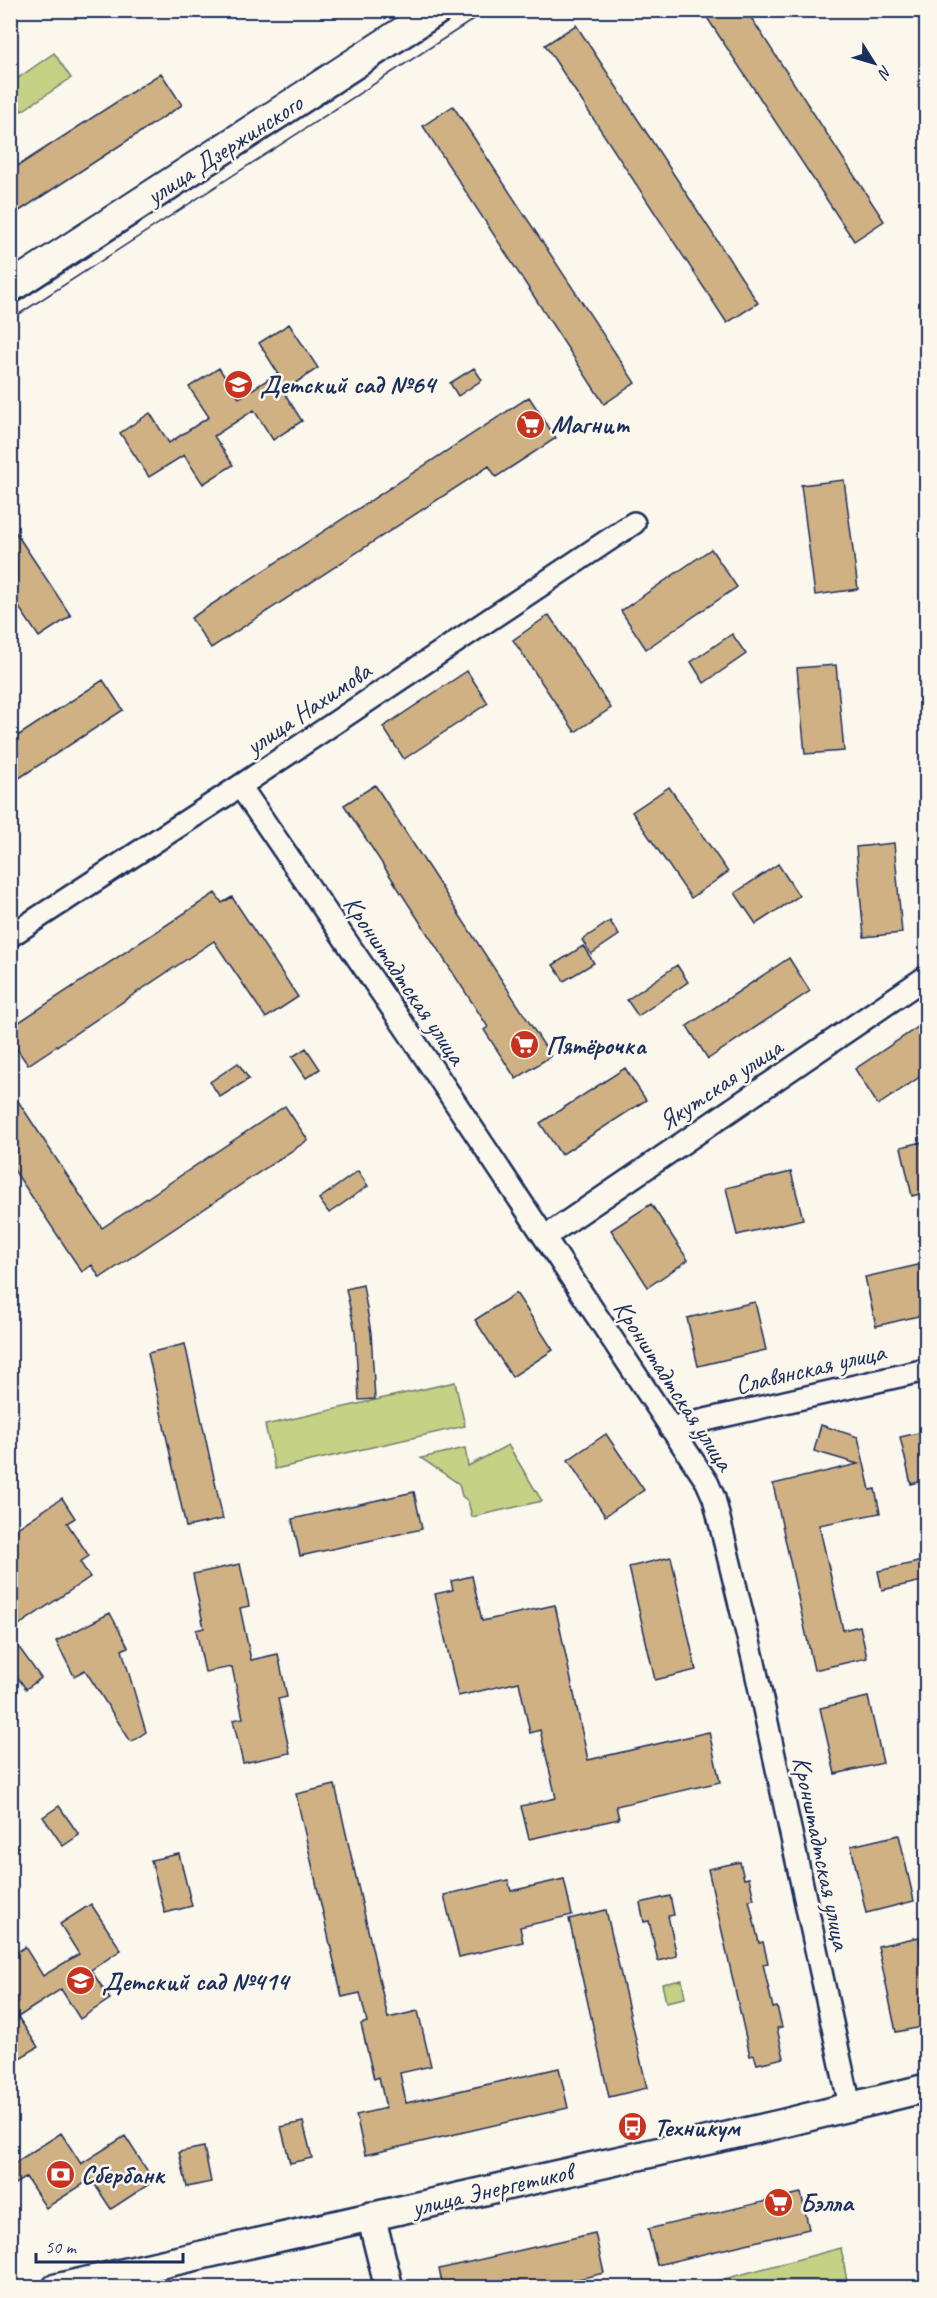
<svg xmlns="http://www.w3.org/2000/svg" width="937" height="2298" font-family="Caveat,sans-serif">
<rect width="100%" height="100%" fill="#fbf7ec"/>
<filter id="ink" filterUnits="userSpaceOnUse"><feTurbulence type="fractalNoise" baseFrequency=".0167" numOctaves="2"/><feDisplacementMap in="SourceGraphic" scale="12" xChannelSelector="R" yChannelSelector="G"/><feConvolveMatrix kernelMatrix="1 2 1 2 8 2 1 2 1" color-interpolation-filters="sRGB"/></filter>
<g filter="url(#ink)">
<!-- green -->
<path fill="#c5d184" stroke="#708071" stroke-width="1.5" d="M54,53L71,78L22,111L11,94V83Z
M455,1382L465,1426L275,1469L265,1425Z
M508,1445L542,1501L472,1517L468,1501L462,1496L459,1484L421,1458L465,1448L468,1466Z
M682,1980L685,1998L666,2002L662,1984Z
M841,2248L848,2287H694Z"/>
<!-- building -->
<path fill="#d0b184" stroke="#1b2f5e" stroke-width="1.5" d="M702,10H746L884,221L854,241Z
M576,25L758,303L727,323L545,45Z
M161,73L182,105L10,217V171Z
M453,106L635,383L604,404L423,126Z
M289,324L318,368L283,391L302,421L273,440L254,410L214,436L233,465L203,484L184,455L149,477L120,433L150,413L169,443L209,417L189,387L219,368L239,398L278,373L259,343Z
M474,368L482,380L458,396L450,383Z
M529,397L556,438L496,477L489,466L211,648L191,618Z
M844,480L858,589L815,595L801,485Z
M10,524L71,616L39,637L10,594Z
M711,549L737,587L646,649L621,611Z
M549,615L611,708L575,732L513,640Z
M732,634L746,654L704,683L691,662Z
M836,665L844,751L805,754L797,668Z
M467,671L488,703L404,759L383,727Z
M103,680L123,710L10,784V741Z
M375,785L551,1056L516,1079L484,1030L488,1027L344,805Z
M669,787L728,872L691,898L632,812Z
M894,843L902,933L864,937L856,847Z
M778,864L799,896L756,924L735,893Z
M215,893L222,903L232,897L298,997L266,1018L214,941L28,1065L10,1039V1028Z
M610,921L619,935L591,954L582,940Z
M583,946L594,963L564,981L553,965Z
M789,958L810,991L708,1059L687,1026Z
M677,965L688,982L638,1016L627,1000Z
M927,1021V1072L878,1105L855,1069Z
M306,1048L320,1069L306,1078L292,1057Z
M238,1063L249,1079L220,1097L210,1082Z
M625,1068L646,1100L561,1155L540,1123Z
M10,1089L102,1228L285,1106L308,1140L100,1278L92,1265L82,1272L10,1164Z
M927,1141V1192L912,1196L901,1147Z
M358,1171L368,1186L329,1213L319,1199Z
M791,1172L803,1219L737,1235L726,1188Z
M651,1204L688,1260L648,1287L611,1230Z
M927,1263V1314L876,1326L865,1277Z
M363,1285L371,1333L375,1399L359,1400L355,1331L346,1289Z
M516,1293L553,1350L512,1377L475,1320Z
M755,1302L766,1350L698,1366L687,1318Z
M185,1344L223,1519L186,1527L148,1353Z
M821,1425L858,1437L870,1490L875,1489L880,1513L819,1525L843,1630L860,1626L867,1658L814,1670L773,1484L858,1464L814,1451Z
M927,1431V1480L911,1484L900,1437Z
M606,1434L644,1490L605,1516L568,1460Z
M414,1492L422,1529L300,1556L292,1519Z
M62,1498L75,1518L67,1523L89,1556L80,1562L90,1577L10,1631V1533Z
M671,1557L696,1670L655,1680L629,1567Z
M927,1560V1580L882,1590L878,1571Z
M240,1564L249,1606L240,1608L251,1660L278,1654L287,1697L278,1699L290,1753L243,1763L233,1720L243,1718L232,1667L205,1672L196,1630L204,1628L193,1574Z
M472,1576L482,1621L555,1605L588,1760L709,1732L720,1782L616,1806L619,1819L529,1839L521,1806L556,1798L540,1730L530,1733L519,1682L458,1696L435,1594L453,1590L451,1581Z
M110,1613L128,1647L122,1650L146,1732L131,1742L85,1670L74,1676L56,1641Z
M10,1635L41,1678L26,1689L10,1667Z
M868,1697L883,1763L835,1774L820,1708Z
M335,1785L388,2018L418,2011L431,2066L400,2073L406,2103L559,2068L568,2108L365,2155L356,2115L386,2108L379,2077L374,2079L361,2024L367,2022L360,1993L342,1997L296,1794Z
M59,1806L79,1835L63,1846L43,1817Z
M899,1835L914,1901L866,1913L851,1846Z
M179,1854L192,1906L165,1913L151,1860Z
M740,1862L744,1879L749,1878L754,1899L749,1900L759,1943L763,1942L768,1963L763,1964L773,2008L777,2007L782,2027L777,2028L784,2058L757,2064L754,2055L750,2056L708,1869Z
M564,1879L572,1915L520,1927L523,1942L459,1957L444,1895L508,1880L511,1891Z
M670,1896L674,1915L668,1916L677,1956L658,1961L649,1921L644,1922L640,1903Z
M91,1904L121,1950L91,1970L110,1999L80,2019L61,1989L18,2017L38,2047L10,2064V1957L25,1947L43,1976L79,1954L60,1924Z
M606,1910L647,2088L609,2097L569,1919Z
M919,1937L927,1974V2026L896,2032L878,1946Z
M303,2122L312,2158L290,2163L281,2127Z
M61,2133L81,2164L125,2136L154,2181L111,2209L91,2179L46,2208L26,2177L10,2187V2166Z
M204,2147L211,2182L187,2187L179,2152Z
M801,2193L809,2229L657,2265L648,2229Z
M595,2233L604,2273L540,2288H443L439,2269Z"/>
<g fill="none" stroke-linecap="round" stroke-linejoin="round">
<defs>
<path id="minor" d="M240,786L407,1030L707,1482L714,1498L753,1658L850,2106
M10,936L240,786L634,523
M545,1237L926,977
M670,1428L926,1370"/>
<path id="tertiary" d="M371,2216L389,2288
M56,2288L780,2124L926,2088"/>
<path id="secondary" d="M10,288L437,10"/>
</defs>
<!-- minor casing -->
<use href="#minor" stroke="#1b2f5e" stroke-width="26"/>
<!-- tertiary casing -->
<use href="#tertiary" stroke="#1b2f5e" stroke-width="32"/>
<!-- secondary casing -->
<use href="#secondary" stroke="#1b2f5e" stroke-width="34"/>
<!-- minor -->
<use href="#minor" stroke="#fbf7ec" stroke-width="21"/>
<!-- tertiary -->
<use href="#tertiary" stroke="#fbf7ec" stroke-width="27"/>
<!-- secondary -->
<use href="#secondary" stroke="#fbf7ec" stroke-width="30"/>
<!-- tram -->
<path stroke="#1b2f5e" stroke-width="1.5" d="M10,306L465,10
M10,320L488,10"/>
</g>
</g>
<!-- icons -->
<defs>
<symbol id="school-disc" viewBox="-11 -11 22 22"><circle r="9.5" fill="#c8321e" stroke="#fbf7ec"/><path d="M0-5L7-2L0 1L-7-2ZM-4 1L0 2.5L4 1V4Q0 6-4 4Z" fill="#fff"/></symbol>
<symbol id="supermarket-disc" viewBox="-11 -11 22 22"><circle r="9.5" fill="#c8321e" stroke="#fbf7ec"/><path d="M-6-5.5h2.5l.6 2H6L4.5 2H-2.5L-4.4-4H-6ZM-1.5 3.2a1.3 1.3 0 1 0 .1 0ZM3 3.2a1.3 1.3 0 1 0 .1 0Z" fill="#fff"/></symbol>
<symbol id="bus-disc" viewBox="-11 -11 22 22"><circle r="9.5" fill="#c8321e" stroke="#fbf7ec"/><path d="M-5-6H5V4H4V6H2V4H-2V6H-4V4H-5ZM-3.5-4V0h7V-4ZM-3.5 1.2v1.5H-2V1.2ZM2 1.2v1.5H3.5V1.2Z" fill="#fff"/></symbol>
<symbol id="bank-disc" viewBox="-11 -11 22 22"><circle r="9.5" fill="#c8321e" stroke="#fbf7ec"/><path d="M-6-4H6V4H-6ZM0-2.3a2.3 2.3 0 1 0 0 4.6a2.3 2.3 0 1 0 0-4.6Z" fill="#fff"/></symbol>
</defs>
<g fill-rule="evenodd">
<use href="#school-disc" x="222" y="368" width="33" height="33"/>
<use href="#supermarket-disc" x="514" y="408" width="33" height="33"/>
<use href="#supermarket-disc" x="508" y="1028" width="33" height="33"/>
<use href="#school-disc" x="64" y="1964" width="33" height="33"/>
<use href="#bus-disc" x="616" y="2110" width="33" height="33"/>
<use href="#bank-disc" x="44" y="2158" width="33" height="33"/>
<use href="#supermarket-disc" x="762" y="2186" width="33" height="33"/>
</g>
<g text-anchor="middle" stroke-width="5" stroke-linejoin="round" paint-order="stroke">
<!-- street labels -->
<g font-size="26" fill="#1b2f5e" stroke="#fbf7ec">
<text transform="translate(224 149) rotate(-33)" y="9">улица Дзержинского</text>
<text transform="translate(308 708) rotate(-34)" y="9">улица Нахимова</text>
<text transform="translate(405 980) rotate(56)" y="9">Кронштадтская улица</text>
<text transform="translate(720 1084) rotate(-34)" y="9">Якутская улица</text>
<text transform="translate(810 1368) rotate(-13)" y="9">Славянская улица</text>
<text transform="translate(674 1385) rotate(57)" y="9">Кронштадтская улица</text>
<text transform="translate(822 1853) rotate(78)" y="9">Кронштадтская улица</text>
<text transform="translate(492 2189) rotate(-13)" y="9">улица Энергетиков</text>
</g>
<!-- poi labels -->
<g font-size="26" font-weight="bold" fill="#1b2f5e" stroke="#fbf7ec" text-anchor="start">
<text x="260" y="393">Детский сад №64</text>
<text x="551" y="433">Магнит</text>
<text x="546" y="1054">Пятёрочка</text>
<text x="102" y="1990">Детский сад №414</text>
<text x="654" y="2136">Техникум</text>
<text x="81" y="2183">Сбербанк</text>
<text x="800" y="2211">Бэлла</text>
</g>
</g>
<!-- margin -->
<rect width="937" height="2298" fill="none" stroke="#fbf7ec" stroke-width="36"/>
<rect x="18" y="18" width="901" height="2262" fill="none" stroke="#1b2f5e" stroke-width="2" filter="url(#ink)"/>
<!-- north arrow -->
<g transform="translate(874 63) rotate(127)" stroke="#fbf7ec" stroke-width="4.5" paint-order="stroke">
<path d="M0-4.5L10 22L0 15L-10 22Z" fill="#1b2f5e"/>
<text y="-9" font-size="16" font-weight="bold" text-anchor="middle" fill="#1b2f5e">N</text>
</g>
<!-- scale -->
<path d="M36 2253v9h147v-9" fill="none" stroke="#1b2f5e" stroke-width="3"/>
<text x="45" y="2253" font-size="18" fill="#1b2f5e" stroke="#fbf7ec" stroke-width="4.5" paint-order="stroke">50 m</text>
</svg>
